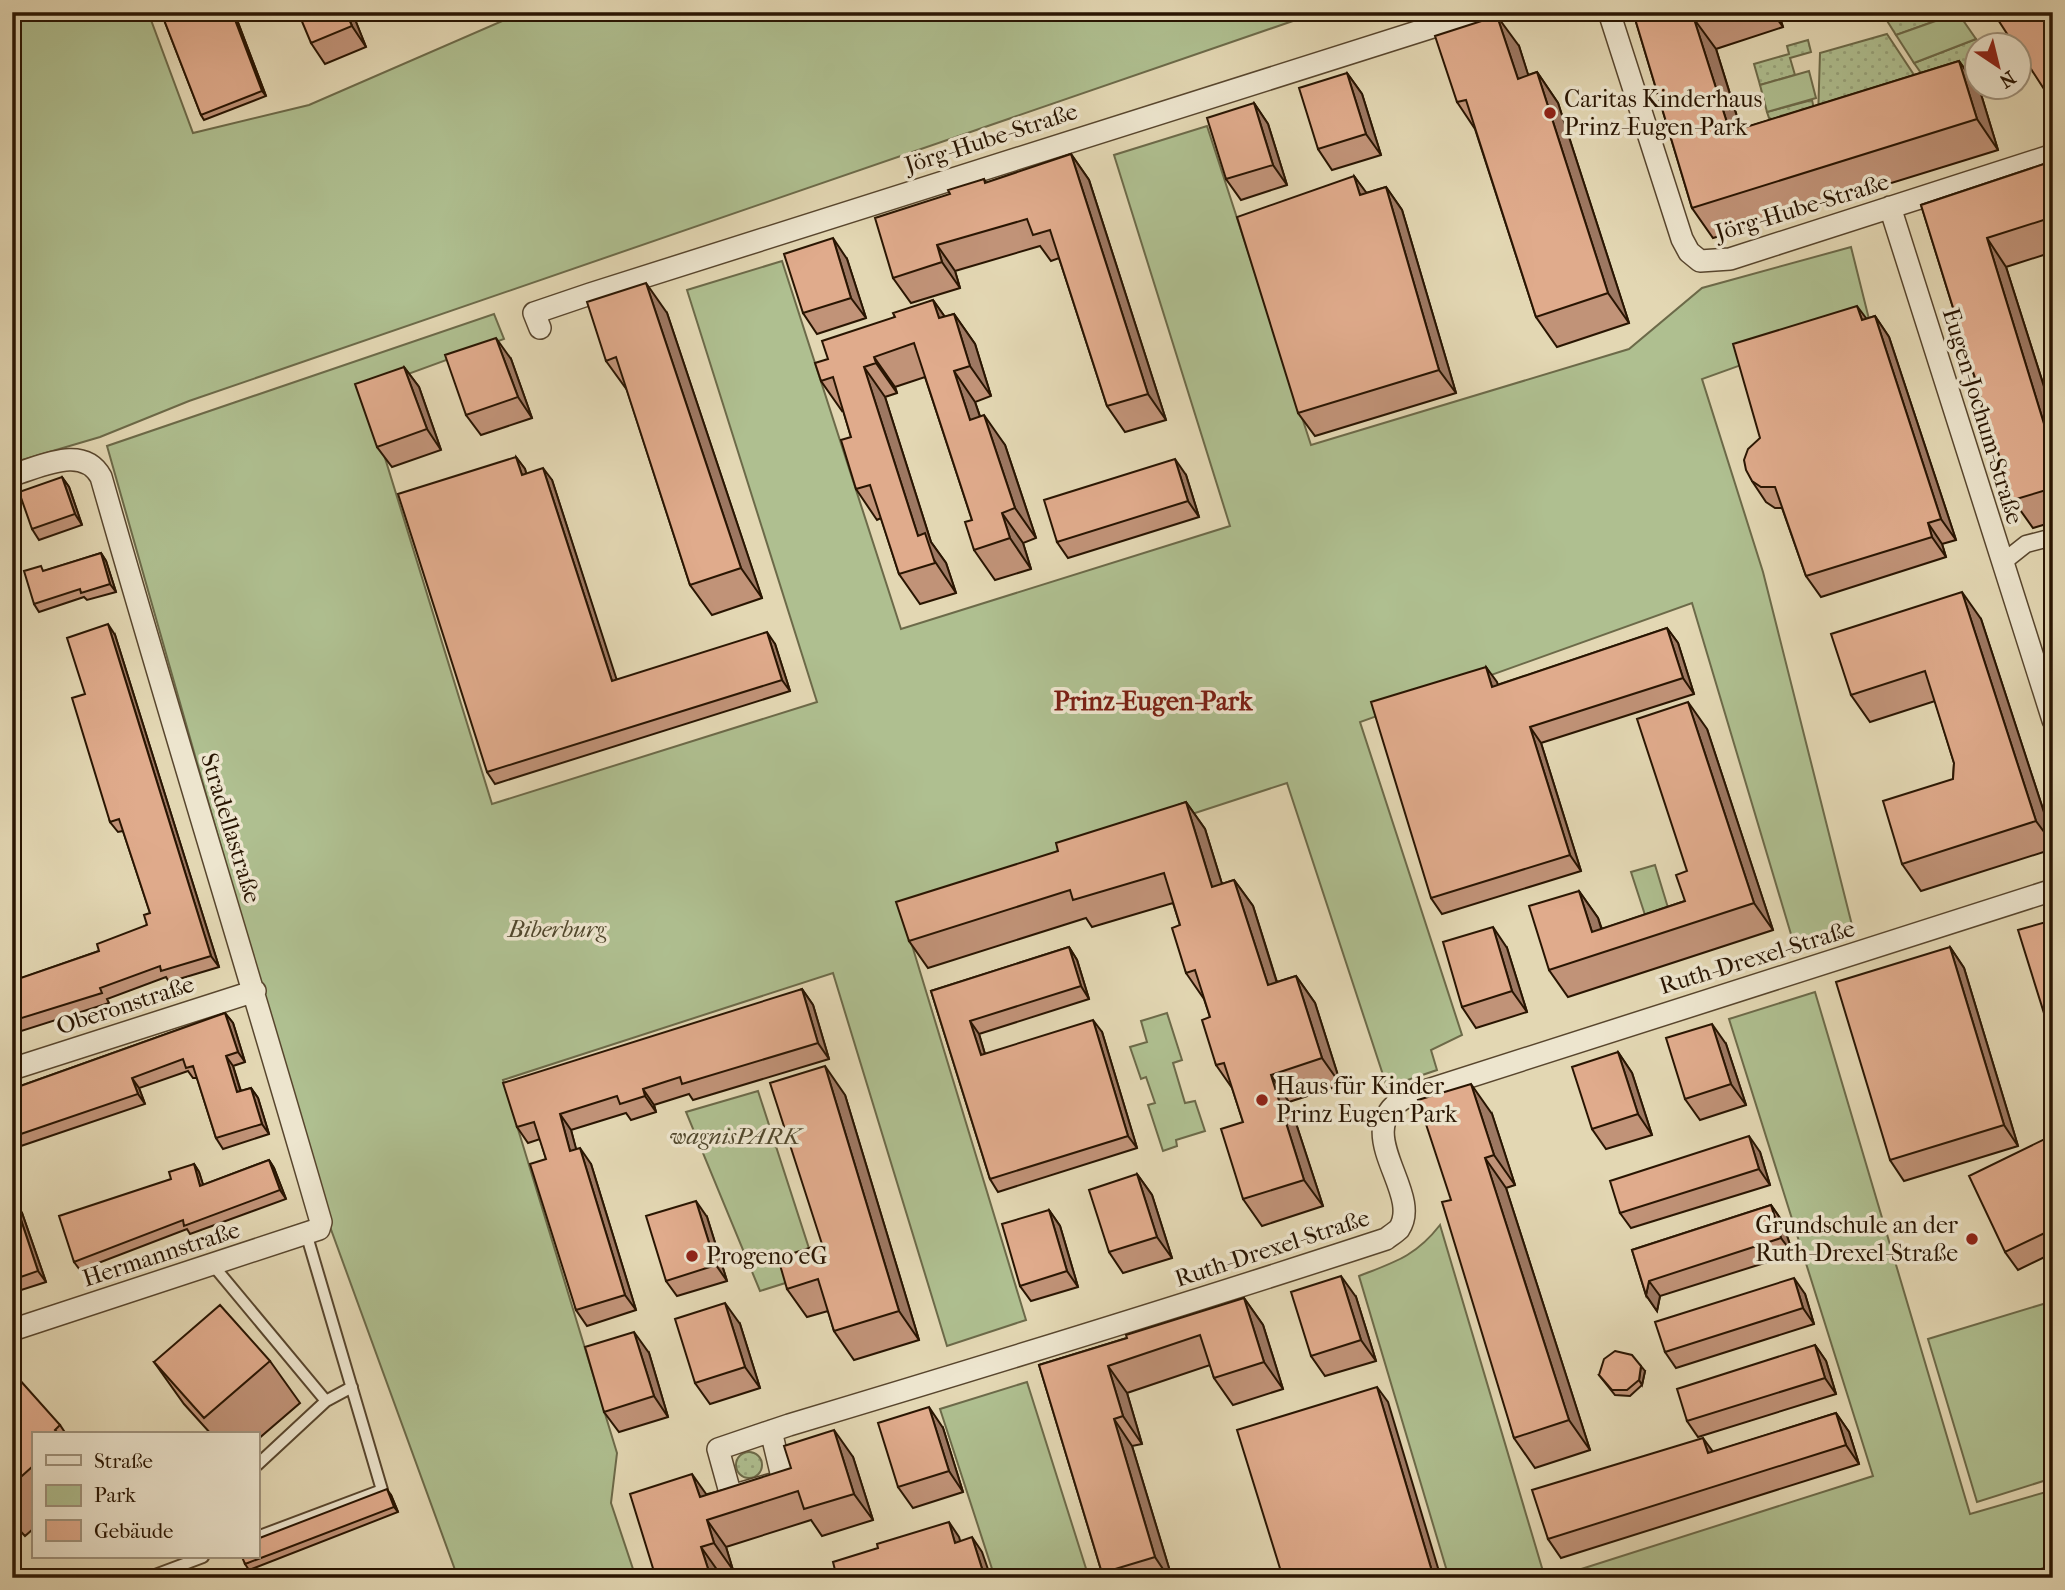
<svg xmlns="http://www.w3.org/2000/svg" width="2065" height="1590" font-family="'IM FELL French Canon',serif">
<defs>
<pattern id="grass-dots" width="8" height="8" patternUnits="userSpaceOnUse" patternTransform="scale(1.75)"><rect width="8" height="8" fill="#afbf90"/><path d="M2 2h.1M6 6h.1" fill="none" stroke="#97a37b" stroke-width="1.8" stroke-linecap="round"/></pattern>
</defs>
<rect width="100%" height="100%" fill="#e3d7b3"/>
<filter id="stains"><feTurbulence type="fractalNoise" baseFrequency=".00286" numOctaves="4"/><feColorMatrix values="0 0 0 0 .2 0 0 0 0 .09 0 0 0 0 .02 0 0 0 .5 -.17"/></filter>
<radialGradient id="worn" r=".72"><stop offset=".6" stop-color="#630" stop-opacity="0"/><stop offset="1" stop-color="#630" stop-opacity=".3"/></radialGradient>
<!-- grass -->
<path fill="url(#grass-dots)" stroke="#6c6a49" stroke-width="2" d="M1893,12H1957L1958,13L1896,35L1884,16Z
M1887,34L1922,87L1818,119L1820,53Z
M1976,39L1981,45L1978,46L1977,63L1926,80L1914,63Z
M1808,40L1811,52L1790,58L1795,75L1760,85L1754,64L1789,54L1787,46Z
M1812,100L1816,118L1788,126L1769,118L1767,112Z
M736 1465a13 13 0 1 1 26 0a13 13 0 1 1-26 0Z"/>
<!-- green -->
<path fill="#afbf90" stroke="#6c6a49" stroke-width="2" d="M12,12H148L193,133L309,105L523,12H1319L189,401L100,437L12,463Z
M1958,13L1976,39L1914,63L1896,35Z
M1809,71L1816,98L1767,112L1760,85Z
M1207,126L1311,445L1629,349L1702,288L1851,247L1869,319L1702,379L1763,572L1854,933L1796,951L1692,603L1360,722L1462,1035L1431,1050L1437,1070L1387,1087L1287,783L901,909L1026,1320L947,1346L833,973L503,1080L617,1453L611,1503L636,1578H458L325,1213L107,446L494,314L504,339L364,390L492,804L817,702L687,290L782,261L901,629L1230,526L1114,155Z
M1655,865L1669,911L1646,918L1631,872Z
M1815,992L1970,1514L2053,1490V1565L2013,1578H1553L1873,1476L1729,1019Z
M1167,1013L1182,1060L1173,1063L1185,1103L1195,1101L1205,1131L1176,1140L1177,1146L1163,1151L1148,1105L1155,1103L1146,1077L1141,1079L1130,1047L1147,1042L1141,1021Z
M758,1091L817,1273L760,1291L686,1112Z
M1440,1225L1545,1578H1449L1359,1276C1395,1262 1416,1256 1440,1225Z
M2053,1301V1478L1977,1502L1928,1339Z
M1027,1382L1089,1578H995L940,1409Z"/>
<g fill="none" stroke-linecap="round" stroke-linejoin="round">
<defs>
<path id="service" d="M212,1264L326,1401
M257,1465L326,1401L352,1387
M257,1537L382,1490L306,1233
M147,1578L203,1557"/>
<path id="pedestrian" d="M2002,563L2026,544L2053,537"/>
<path id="minor" d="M1609,12L1682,239L1689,252L1700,261L1730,259L2053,155
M1890,207L2053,720
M540,328L534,313L590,294L1480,12
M12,475C41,467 83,444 101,477C172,726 249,973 321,1222L319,1229L12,1330
M12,1069L255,991
M771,1431L783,1481L731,1496L718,1449L789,1425C989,1365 1188,1304 1386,1239C1390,1236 1396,1232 1399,1229C1424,1192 1347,1131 1406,1097L2053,890"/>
</defs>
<!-- service casing -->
<use href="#service" stroke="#58462e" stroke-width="14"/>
<!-- pedestrian casing -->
<use href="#pedestrian" stroke="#58462e" stroke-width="19"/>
<!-- minor casing -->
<use href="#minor" stroke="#58462e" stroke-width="24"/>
<!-- service -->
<use href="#service" stroke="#ede5ce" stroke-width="10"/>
<!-- pedestrian -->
<use href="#pedestrian" stroke="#ede5ce" stroke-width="16"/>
<!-- minor -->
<use href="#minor" stroke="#ede5ce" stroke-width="21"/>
</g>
<!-- wall -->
<path fill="#c19378" stroke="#291502" stroke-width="2" d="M161,12H234L266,96L204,120L201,115Z
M352,12L366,47L325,64L311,43Z
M1633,12H1778L1783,27L1716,49L1741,129L1959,61L1980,91L1998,150L1713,238L1692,208Z
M2053,12V101L2020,52Z
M1519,46L1528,75L1537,72L1558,103L1629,323L1557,347L1536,317L1475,129L1457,102Z
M1347,73L1362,94L1381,155L1332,170L1318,149Z
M1254,103L1268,124L1287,185L1241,200L1226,179Z
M1071,154L1089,180L1166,420L1125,432L1107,406L1059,258L1051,261L1040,246L955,271L960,288L911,303L893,278L950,194L984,179L986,183Z
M2053,161V252L2006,267L2053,415V522L2033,528L2013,500L1921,205Z
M1354,176L1366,193L1386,187L1402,210L1456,393L1315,436L1298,413Z
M847,259L866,318L817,334L803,313Z
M933,300L945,317L954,314L975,344L991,396L975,402L980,416L1005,445L1036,538L1023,543L1031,569L995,580L974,550L972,520L925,377L895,387L897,393L885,397L931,542L946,563L956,593L920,604L899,574L881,518L877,520L856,489L851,437L843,410L842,411L821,381L828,359L895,317Z
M667,313L762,598L712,615L690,585L627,390L606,361Z
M1875,316L1889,337L1956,540L1942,544L1946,557L1821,597L1806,576L1782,508H1775L1766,502L1752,481L1760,438L1866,319Z
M511,359L532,418L481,435L466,415Z
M404,367L419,387L441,450L392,467L377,447Z
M516,457L525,469L526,474L552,480L616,680L775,644L790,691L495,784L487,772Z
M1186,475L1199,517L1068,558L1057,542Z
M62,477L69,487L82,525L39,540L32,529Z
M101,553L106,561L116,592L87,600L84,597L39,612L34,604L44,571Z
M1981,619L2053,840V849L1921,891L1902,864L1953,779L1954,763L1935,701L1870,722L1851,695Z
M1667,628L1678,643L1694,694L1541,743L1581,871L1442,914L1431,898L1486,667L1497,685Z
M115,635L219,967L169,982L166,977L107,999L109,1003L12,1034V976L19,979L99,951L147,925L150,913L123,831L118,832L110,822L85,694Z
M1707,729L1773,930L1568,997L1549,970L1579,891L1598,918L1602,929L1685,901L1687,871Z
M1186,802L1205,829L1222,884L1234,880L1253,906L1277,982L1296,976L1315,1003L1341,1085L1289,1102L1323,1206L1262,1226L1243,1199V1122L1232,1088L1216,1065L1210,1017L1204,999L1186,973L1180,925L1173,903L1092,927L1086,918L928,968L909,941L1058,851Z
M1069,947L1077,960L1089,999L979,1034L985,1054L1102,1032L1137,1148L998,1192L990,1179L931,991Z
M1950,947L1964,968L2018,1146L1904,1181L1890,1160Z
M1507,948L1527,1012L1476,1028L1462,1007Z
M802,989L813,1005L829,1059L693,1100L689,1094L654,1105L656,1112L631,1120L626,1113L571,1130L576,1150L591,1164L636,1310L587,1326L576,1310L546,1159L540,1139L528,1143L517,1127Z
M225,1013L233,1023L245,1062L233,1066L241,1091L251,1088L258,1098L269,1134L223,1149L216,1138L197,1078H193L188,1071L139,1088L145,1104L12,1149V1089Z
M1726,1044L1746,1105L1700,1120L1685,1099Z
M1618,1052L1632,1073L1652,1135L1606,1149L1592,1129Z
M845,1095L919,1340L854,1360L834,1331L828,1311L807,1317L787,1289L822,1244Z
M1492,1114L1515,1185L1506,1188L1590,1450L1535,1468L1514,1438L1451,1200Z
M2053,1135V1253L2018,1270L2005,1252Z
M1760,1152L1770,1185L1631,1228L1620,1213Z
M269,1160L274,1168L286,1199L190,1234L187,1229L80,1270L74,1262L171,1179L194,1164L199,1172L203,1185Z
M1137,1174L1152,1195L1172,1258L1123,1273L1109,1252Z
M15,1202L22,1213L46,1282L12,1293V1203Z
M1771,1205L1782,1221L1793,1254L1660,1296L1657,1311L1646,1295L1632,1250Z
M1049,1210L1060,1226L1078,1287L1031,1301L1020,1286Z
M707,1217L727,1281L677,1296L666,1281Z
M1805,1294L1814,1324L1676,1368L1665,1352Z
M1356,1297L1376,1361L1325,1376L1311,1356Z
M1244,1298L1263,1325L1283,1389L1233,1405L1214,1378L1210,1365L1127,1393L1142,1444L1132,1446L1172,1578H1105L1102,1573L1039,1365L1127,1338Z
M740,1324L760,1388L710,1404L695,1383Z
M1815,1345L1826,1361L1836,1394L1698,1437L1687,1421Z
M649,1353L668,1417L619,1432L604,1412Z
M270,1361L300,1403L257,1440V1434H211L184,1404L154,1362Z
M1645,1371L1642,1385L1630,1396L1615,1395L1599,1375Z
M12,1383L60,1425L66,1434H33V1529L25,1536L12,1522Z
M1836,1413L1849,1432L1859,1464L1561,1558L1548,1539L1713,1452Z
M943,1428L963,1492L913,1508L898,1487Z
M853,1457L873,1520L822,1536L811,1520L726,1547L733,1570L720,1574L721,1578H656L707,1494Z
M391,1495L398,1512L249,1570L245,1564Z"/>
<!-- shaded-wall -->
<path fill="#9d7862" stroke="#291502" stroke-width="2" d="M232,12H234L266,96L262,91Z
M346,12H352L366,47L352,26Z
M1772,12H1778L1783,27Z
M1497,16L1519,46L1539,109L1518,79Z
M1694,19L1716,49L1751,162L1730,132Z
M1959,61L1980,91L1998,150L1977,119Z
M1537,72L1558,103L1629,323L1608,293Z
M1347,73L1362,94L1381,155L1366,134Z
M1254,103L1268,124L1287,185L1273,165Z
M1071,154L1089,180L1166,420L1148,394Z
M1354,176L1371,199L1360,195Z
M1386,187L1402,210L1456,393L1439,370Z
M833,238L847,259L866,318L851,298Z
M1987,238L2006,267L2053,415V438L2045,427Z
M937,245L955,271L960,288L942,262Z
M646,283L667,313L762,598L741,568Z
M933,300L954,330L939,318Z
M1857,306L1872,326L1862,320Z
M954,314L975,344L991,396L970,366Z
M1875,316L1889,337L1956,540L1941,519Z
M496,338L511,359L532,418L518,397Z
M874,357L895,387L897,393L876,363Z
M404,367L419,387L441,450L427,429Z
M864,367L885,397L931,542L946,563L956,593L918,536Z
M954,371L975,402L991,450L970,420Z
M984,415L1005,445L1036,538L1015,508Z
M516,457L525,469L530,487L522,475Z
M1175,459L1186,475L1199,517L1188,501Z
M543,468L552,480L621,693L612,681Z
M62,477L69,487L82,525L75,514Z
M1002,513L1023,543L1031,569L1010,538Z
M1928,523L1942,544L1946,557L1932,537Z
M101,553L106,561L116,592L110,584Z
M1962,592L1981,619L2053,840V844L2036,821Z
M108,624L115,635L219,967L211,956Z
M1667,628L1678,643L1694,694L1683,678Z
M767,632L775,644L790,691L782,680Z
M1486,667L1497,682L1503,702L1492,687Z
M1688,702L1707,729L1773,930L1754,903Z
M1530,727L1541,743L1581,871L1570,855Z
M1186,802L1205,829L1231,913L1212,887Z
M1234,880L1253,906L1286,1012L1268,985Z
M1579,891L1598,918L1608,951L1592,932Z
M1493,927L1507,948L1527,1012L1512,991Z
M1069,947L1077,960L1089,999L1081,986Z
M1950,947L1964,968L2018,1146L2004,1125Z
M1296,976L1315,1003L1341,1085L1322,1058Z
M802,989L813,1005L829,1059L818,1043Z
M225,1013L233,1023L245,1062L238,1052Z
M1093,1020L1102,1032L1137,1148L1128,1136Z
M970,1021L979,1034L989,1068L981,1055Z
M1712,1024L1726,1044L1746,1105L1731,1084Z
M1618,1052L1632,1073L1652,1135L1638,1114Z
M226,1056L233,1066L244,1103L237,1092Z
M825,1066L845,1095L919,1340L899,1311Z
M1271,1075L1289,1102L1323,1206L1304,1180Z
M132,1078L139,1088L145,1104L138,1094Z
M1471,1084L1492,1114L1515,1185L1494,1155Z
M251,1088L258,1098L269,1134L262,1124Z
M643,1089L654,1105L656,1112L645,1096Z
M560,1114L571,1130L581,1167L570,1151Z
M1749,1136L1760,1152L1770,1185L1759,1169Z
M580,1148L591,1164L636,1310L625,1295Z
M1485,1158L1506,1188L1590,1450L1569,1420Z
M269,1160L274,1168L286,1199L280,1190Z
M194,1164L199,1172L206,1194L200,1186Z
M1137,1174L1152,1195L1172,1258L1157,1237Z
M696,1201L707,1217L727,1281L716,1265Z
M15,1202L22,1213L46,1282L38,1271Z
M1771,1205L1782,1221L1793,1254L1781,1238Z
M1049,1210L1060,1226L1078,1287L1067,1271Z
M1341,1276L1356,1297L1376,1361L1361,1340Z
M1794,1278L1805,1294L1814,1324L1803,1308Z
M1649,1281L1660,1296L1657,1311L1646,1295Z
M1244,1298L1263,1325L1283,1389L1264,1362Z
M725,1303L740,1324L760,1388L745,1367Z
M634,1332L649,1353L668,1417L654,1396Z
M1815,1345L1826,1361L1836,1394L1825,1378Z
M1108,1366L1127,1393L1142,1444L1123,1416Z
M1641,1366L1645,1371L1642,1385L1639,1380Z
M1377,1387L1388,1402L1441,1578H1434Z
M929,1407L943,1428L963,1492L949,1471Z
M1836,1413L1849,1432L1859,1464L1846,1445Z
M1114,1419L1132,1446L1172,1578H1169L1155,1557Z
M834,1430L853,1457L873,1520L854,1494Z
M1703,1438L1716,1456L1708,1453Z
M692,1474L711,1501L700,1497Z
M387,1489L391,1495L398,1512L394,1507Z
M707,1520L726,1547L733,1570L714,1543Z
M949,1522L959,1537L965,1557L955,1543Z
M972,1537L982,1552L991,1578H985Z
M701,1547L720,1574L721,1578H711Z"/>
<!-- building -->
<path fill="#e0ab8c" stroke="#291502" stroke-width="2" d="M161,12H232L262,91L201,115Z
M298,12H346L352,26L311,43Z
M1633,12H1716L1694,19L1730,132L1959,61L1977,119L1692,208Z
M1993,12H2053V86L2044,89L2020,52V46H2015Z
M1497,16L1518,79L1537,72L1608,293L1536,317L1466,100L1457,102L1435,36Z
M1347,73L1366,134L1318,149L1299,88Z
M1254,103L1273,165L1226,179L1207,118Z
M1071,154L1148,394L1107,406L1050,230L1033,235L1027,219L937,245L942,262L893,278L875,218L950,194L948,190L984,179L985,183Z
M2053,161V217L1987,238L2045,427L2053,425V488L2013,500L1921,205Z
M1354,176L1360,195L1386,187L1439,370L1298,413L1237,217Z
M833,238L851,298L803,313L784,254Z
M646,283L741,568L690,585L616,357L606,361L587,302Z
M933,300L939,318L954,314L970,366L954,371L970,420L984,415L1015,508L1002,513L1010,538L974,550L965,522L972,520L914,343L874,357L876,363L864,367L918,536L925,533L935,563L899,574L870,485L856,489L841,440L851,437L833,377L821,381L815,363L828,359L822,341L895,317L893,313Z
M1857,306L1862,320L1875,316L1941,519L1928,523L1932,537L1806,576L1775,487H1761L1752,481L1746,470L1744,460L1748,449L1760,438L1733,344Z
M496,338L518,397L466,415L445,355Z
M404,367L427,429L377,447L355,384Z
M516,457L522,475L543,468L612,681L767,632L782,680L487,772L398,494Z
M1175,459L1188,501L1057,542L1044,500Z
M62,477L75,514L32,529L19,492Z
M101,553L110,584L81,593L80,589L34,604L24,571L41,566L43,571Z
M1962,592L2036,821L1902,864L1883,801L1953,779L1954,763L1925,671L1851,695L1831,634Z
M108,624L211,956L161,971L160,966L100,988L102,993L12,1021V976L16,974L18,979L99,951L97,944L147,925L144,915L150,913L119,819L110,822L72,698L85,694L67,638Z
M1667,628L1683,678L1530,727L1570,855L1431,898L1371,702L1486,667L1492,687Z
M1688,702L1754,903L1549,970L1529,906L1579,891L1592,932L1685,901L1676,875L1687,871L1637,719Z
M1186,802L1212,887L1234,880L1268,985L1296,976L1322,1058L1271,1075L1304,1180L1243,1199L1221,1129L1243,1122L1224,1063L1216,1065L1202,1020L1210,1017L1195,970L1186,973L1172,928L1180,925L1164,873L1073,900L1070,890L909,941L896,902L1058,851L1056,843Z
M2053,920V1042L2018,930Z
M1493,927L1512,991L1462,1007L1443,942Z
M1069,947L1081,986L970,1021L981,1055L1093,1020L1128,1136L990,1179L931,991Z
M1950,947L2004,1125L1890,1160L1836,982Z
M802,989L818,1043L682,1084L680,1077L643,1089L645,1096L620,1104L617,1096L560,1114L570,1151L580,1148L625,1295L576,1310L530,1164L546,1159L534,1122L517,1127L503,1083Z
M225,1013L238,1052L226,1056L237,1092L251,1088L262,1124L216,1138L193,1066L186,1068L183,1059L132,1078L138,1094L12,1137V1089Z
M1712,1024L1731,1084L1685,1099L1666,1038Z
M1618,1052L1638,1114L1592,1129L1572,1067Z
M825,1066L899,1311L834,1331L818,1279L787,1289L778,1258L822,1244L770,1083Z
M1471,1084L1494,1155L1485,1158L1569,1420L1514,1438L1442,1202L1451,1200L1418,1100Z
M2053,1135V1229L2005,1252L1969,1176Z
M1749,1136L1759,1169L1620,1213L1610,1181Z
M269,1160L280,1190L184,1226L183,1220L74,1262L59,1216L171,1179L169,1172L194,1164L200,1186Z
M1137,1174L1157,1237L1109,1252L1089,1190Z
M696,1201L716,1265L666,1281L646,1216Z
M15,1202L38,1271L12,1280V1203Z
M1771,1205L1781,1238L1649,1281L1646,1295L1632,1250Z
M1049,1210L1067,1271L1020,1286L1002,1224Z
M1341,1276L1361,1340L1311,1356L1291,1292Z
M1794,1278L1803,1308L1665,1352L1655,1322Z
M1244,1298L1264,1362L1214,1378L1200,1335L1108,1366L1123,1416L1114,1419L1155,1557L1102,1573L1039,1365L1127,1338L1126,1335Z
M725,1303L745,1367L695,1383L675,1319Z
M220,1305L270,1361L204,1418L154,1362Z
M634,1332L654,1396L604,1412L585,1347Z
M1815,1345L1825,1378L1687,1421L1677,1389Z
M1615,1351L1632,1355L1641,1366L1639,1380L1627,1390H1612L1599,1375L1604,1359Z
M18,1378L60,1425L55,1430L59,1434H33V1466L13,1484L12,1383Z
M1377,1387L1434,1578H1283L1237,1430Z
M929,1407L949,1471L898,1487L878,1423Z
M1836,1413L1846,1445L1548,1539L1532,1490L1703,1438L1708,1453Z
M834,1430L854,1494L804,1509L798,1491L707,1520L714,1543L701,1547L711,1578H656L630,1494L692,1474L700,1497L791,1468L784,1446Z
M387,1489L394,1507L245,1564L242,1557H257V1539Z
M949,1522L955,1543L972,1537L985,1578H837L833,1562L878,1548L877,1544Z"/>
<!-- markers -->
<g fill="#8f2418" stroke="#ede5ce" stroke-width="2.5">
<circle cx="1550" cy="113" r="7"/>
<circle cx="1262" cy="1100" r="7"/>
<circle cx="1972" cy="1239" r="7"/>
<circle cx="692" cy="1256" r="7"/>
</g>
<g text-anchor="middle" stroke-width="7" stroke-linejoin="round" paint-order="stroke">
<!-- poi labels -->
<g font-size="24" fill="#291502" stroke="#ede5ce" text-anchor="start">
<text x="1564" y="107">Caritas Kinderhaus<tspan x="1564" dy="28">Prinz-Eugen-Park</tspan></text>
<text x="1276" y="1094">Haus für Kinder<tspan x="1276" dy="28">Prinz Eugen Park</tspan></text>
<text x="1958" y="1233" text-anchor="end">Grundschule an der<tspan x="1958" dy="28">Ruth-Drexel-Straße</tspan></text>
<text x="706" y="1264">Progeno eG</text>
</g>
<!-- street labels -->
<g font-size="24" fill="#291502" stroke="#ede5ce">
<text transform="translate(991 138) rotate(-18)" y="8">Jörg-Hube-Straße</text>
<text transform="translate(1802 207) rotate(-17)" y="8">Jörg-Hube-Straße</text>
<text transform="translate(1983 416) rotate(73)" y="8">Eugen-Jochum-Straße</text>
<text transform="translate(231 828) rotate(73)" y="8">Stradellastraße</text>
<text transform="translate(1757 957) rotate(-17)" y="8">Ruth-Drexel-Straße</text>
<text transform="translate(125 1005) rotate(-18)" y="8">Oberonstraße</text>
<text transform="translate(1272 1248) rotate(-18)" y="8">Ruth-Drexel-Straße</text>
<text transform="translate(161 1254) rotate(-18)" y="8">Hermannstraße</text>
</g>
<!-- park labels -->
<g font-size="24" font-style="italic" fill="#51482d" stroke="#ede5ce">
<text x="557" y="937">Biberburg</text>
<text x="735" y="1144">wagnisPARK</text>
</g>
<!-- neighbourhood labels -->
<g font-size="26" font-weight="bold" fill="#7a1f14" stroke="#ede5ce">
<text x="1153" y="710">Prinz-Eugen-Park</text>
</g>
</g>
<!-- margin -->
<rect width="2065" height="1590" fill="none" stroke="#e3d7b3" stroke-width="42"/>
<rect x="14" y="14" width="2037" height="1562" fill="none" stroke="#291502" stroke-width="3.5"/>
<rect x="21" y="21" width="2023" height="1548" fill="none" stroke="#291502" stroke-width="2"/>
<!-- legend -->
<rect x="32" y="1432" width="228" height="126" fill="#ede5ce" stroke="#9f927c" stroke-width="2"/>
<rect x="46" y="1455" width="35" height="10" fill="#ede5ce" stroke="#9f927c" stroke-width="2"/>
<text x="94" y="1468" font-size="21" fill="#291502">Straße</text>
<rect x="46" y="1485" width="35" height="21" fill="#afbf90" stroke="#9f927c" stroke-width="2"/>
<text x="94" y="1502" font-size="21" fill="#291502">Park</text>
<rect x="46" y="1520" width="35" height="21" fill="#e0ab8c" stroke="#9f927c" stroke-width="2"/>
<text x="94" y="1538" font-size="21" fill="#291502">Gebäude</text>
<!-- north arrow -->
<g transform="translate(1998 66) rotate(145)"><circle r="33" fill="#ede5ce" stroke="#9f927c" stroke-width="2"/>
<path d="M0-5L12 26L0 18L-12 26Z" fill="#8f2418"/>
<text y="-10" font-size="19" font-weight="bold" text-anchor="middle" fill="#291502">N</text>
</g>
<rect width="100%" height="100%" filter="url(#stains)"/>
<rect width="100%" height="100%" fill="url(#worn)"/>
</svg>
